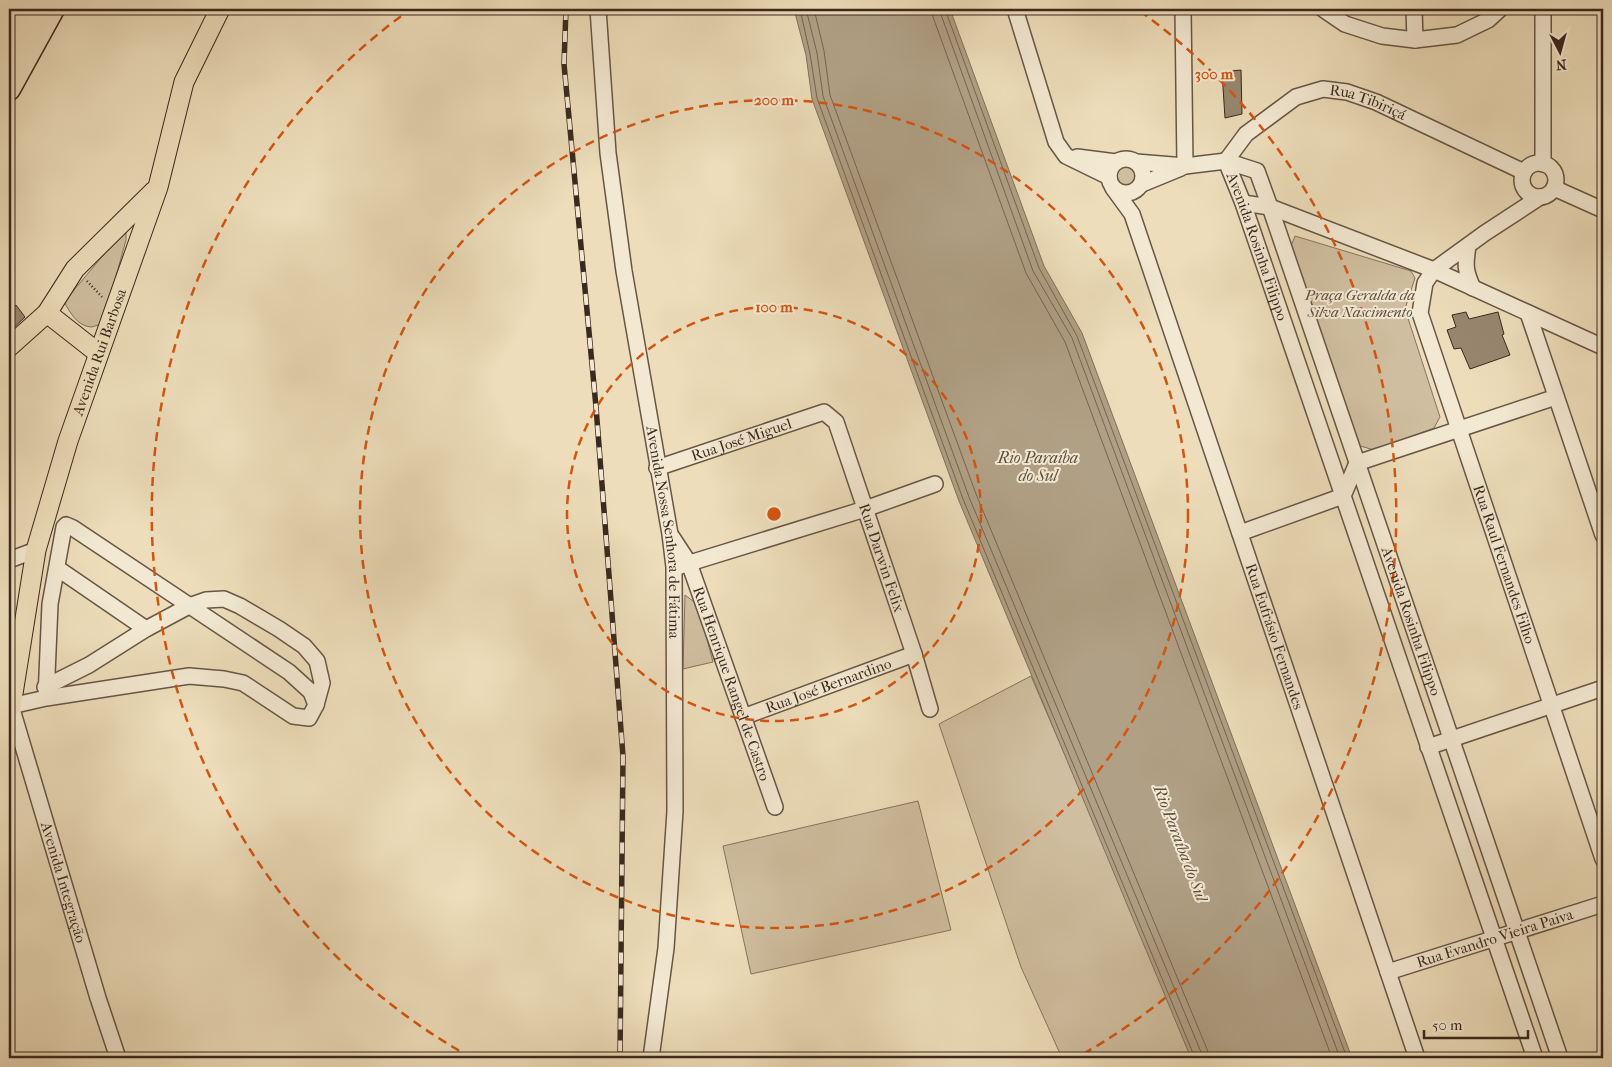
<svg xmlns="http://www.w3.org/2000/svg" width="1612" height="1067" font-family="'IM FELL French Canon',serif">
<rect width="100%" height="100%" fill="#edddba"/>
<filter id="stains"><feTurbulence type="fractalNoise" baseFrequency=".004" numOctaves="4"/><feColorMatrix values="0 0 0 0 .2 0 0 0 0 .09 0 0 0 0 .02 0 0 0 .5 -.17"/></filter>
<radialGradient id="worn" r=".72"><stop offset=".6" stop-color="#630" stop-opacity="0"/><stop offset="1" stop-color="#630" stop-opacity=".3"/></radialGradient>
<!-- green -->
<path fill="#cfbe9f" stroke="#84745e" d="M1115 177a10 10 0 1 1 20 0a10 10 0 1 1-20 0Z
M126,228V240L103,323C100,324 94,327 91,327C77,326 70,312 64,302Z
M1295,236L1411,271L1415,278L1405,309L1440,417L1434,428L1374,450L1357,445L1291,246Z
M685,595L698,605L713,662L683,669Z
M1031,676L1195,1058H1062L1021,967L939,724Z
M918,801L951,930L751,974L723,846Z"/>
<!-- water -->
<path fill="#b0a085" stroke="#81705c" d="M794,9H950L1044,266L1082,333L1352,1058H1191L959,501L812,99L806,55Z"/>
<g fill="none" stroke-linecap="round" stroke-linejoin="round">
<!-- shore -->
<path stroke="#756452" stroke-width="1" d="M800,9L810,54L817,98L963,499L1195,1058
M806,9L817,53L823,96L969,497L1201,1052V1058
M814,9L824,51L830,95L976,494L1207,1049L1209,1058
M932,9L933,17L1026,273L1065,342L1332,1058
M939,9L1033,271L1072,338L1340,1058
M945,9L1039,268L1077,336L1347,1058"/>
</g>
<!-- building -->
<path fill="#97876f" stroke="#3a291e" d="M1241,70L1242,114L1225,118L1222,72Z
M16,305L25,317L9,332V311Z
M1466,312L1469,319L1498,312L1504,334L1502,335L1510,355L1470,369L1461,348L1454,349L1447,330L1456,327L1452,315Z"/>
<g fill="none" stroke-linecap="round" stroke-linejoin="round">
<defs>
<g id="minor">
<path id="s1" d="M598,9L608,153L624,271L670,534L674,567L675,811L666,948L651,1058"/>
<path d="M1015,9L1056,142L1066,156L1109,177"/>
<path d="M1183,9L1185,166"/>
<path d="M1323,9L1345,24L1382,36L1415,40L1457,35L1488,20L1500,9"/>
<path d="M1414,9L1415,40"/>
<path d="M1077,157L1116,162"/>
<circle cx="1126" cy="176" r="17"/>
<path id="s2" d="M1226,161L1243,203L1535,1058"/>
<path id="s3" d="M1226,161L1246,134L1296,97L1323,89L1347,92L1376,102L1524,172"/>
<path id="s4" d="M1136,162L1185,166L1226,161L1257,171L1270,207L1560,1058"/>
<circle cx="1539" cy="180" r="17"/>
<path d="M1543,164V9"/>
<path d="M1142,184L1181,168"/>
<path id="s5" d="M1113,188L1132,214L1417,1058"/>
<path d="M1554,188L1603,210"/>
<path id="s6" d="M1540,197L1485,233L1434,270L1425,283L1420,313L1603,859"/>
<path d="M1243,203L1270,207L1434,270L1603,347"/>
<path d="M1468,246C1465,265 1465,271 1473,288"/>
<path d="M1528,313L1603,535"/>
<path id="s7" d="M657,468L824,412L836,422L914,654L930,709"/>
<path d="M1240,533L1343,496L1357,463L1556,397"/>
<path id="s8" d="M672,537L689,563L775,807"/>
<path d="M9,560L36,550"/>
<path d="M680,566L865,509L935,484"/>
<path d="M57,568L146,629"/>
<path d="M45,687L89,665L146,629L189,606L206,600L224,599L240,606L279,629L304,646L317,661L322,683L316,705"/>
<path id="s9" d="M46,698L50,604L64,527L66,525L73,528L289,672L311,692L316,705L309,718L293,716L243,683L224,679L189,676L46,698L11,706L98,998L118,1058"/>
<path id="s10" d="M743,717L914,654"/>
<path d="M1428,747L1603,688"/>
<path id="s11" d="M1388,972L1603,904"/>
</g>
<g id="major">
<path d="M47,313L98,353"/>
<path d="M9,347L47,313L75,269L154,191"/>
<path id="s12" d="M9,707L11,706L36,550L68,441L158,187L184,82L220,9"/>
</g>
<path id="highway" d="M9,46L31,9
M9,89L53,9"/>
</defs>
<!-- minor casing -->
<use href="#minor" stroke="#675645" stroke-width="18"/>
<!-- major casing -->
<use href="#major" stroke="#3a291e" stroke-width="21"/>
<!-- highway casing -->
<use href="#highway" stroke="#3a291e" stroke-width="25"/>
<!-- path -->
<path stroke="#3a291e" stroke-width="2.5" stroke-dasharray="1 2.5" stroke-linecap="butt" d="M87,281L102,297"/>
<!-- minor -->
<use href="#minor" stroke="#f3e9d2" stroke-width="15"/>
<!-- major -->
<use href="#major" stroke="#edddba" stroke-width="19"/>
<!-- highway -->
<use href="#highway" stroke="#edddba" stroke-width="22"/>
<defs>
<path id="rail" d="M566,9L564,64L596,407L623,756L620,1058"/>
</defs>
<!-- rail casing -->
<use href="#rail" stroke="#3a291e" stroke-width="5.5"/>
<!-- rail -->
<use href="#rail" stroke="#f3e9d2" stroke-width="4" stroke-dasharray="11" stroke-linecap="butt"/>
</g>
<!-- distance rings -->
<g fill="none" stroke="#d7540e" stroke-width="2.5" stroke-dasharray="9 6">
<circle cx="774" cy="514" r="207"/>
<circle cx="774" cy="514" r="414"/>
<path d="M472 1058A622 622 0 0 1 408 11M1140 11A622 622 0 0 1 1076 1058"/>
</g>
<g text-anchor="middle" stroke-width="4" stroke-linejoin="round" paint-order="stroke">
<!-- street labels -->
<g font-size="15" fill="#3a291e" stroke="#f3e9d2">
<text dy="5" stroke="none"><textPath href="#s3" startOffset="171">Rua Tibiriçá</textPath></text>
<text dy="5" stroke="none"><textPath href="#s2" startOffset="91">Avenida Rosinha Filippo</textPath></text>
<text dy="5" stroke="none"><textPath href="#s12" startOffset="368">Avenida Rui Barbosa</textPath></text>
<text dy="5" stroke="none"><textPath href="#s7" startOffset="89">Rua José Miguel</textPath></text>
<text dy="5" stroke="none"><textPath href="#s1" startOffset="528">Avenida Nossa Senhora de Fátima</textPath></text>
<text dy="5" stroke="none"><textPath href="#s7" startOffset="335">Rua Darwin Felix</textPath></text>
<text dy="5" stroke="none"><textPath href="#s6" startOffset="440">Rua Raul Fernandes Filho</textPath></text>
<text dy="5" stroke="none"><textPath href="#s4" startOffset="599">Avenida Rosinha Filippo</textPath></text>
<text dy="5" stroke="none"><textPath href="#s5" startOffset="478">Rua Eufrásio Fernandes</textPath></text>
<text dy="5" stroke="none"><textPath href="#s8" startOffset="159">Rua Henrique Rangel de Castro</textPath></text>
<text dy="5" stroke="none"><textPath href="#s10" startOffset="91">Rua José Bernardino</textPath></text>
<text dy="5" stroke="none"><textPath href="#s9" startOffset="996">Avenida Integração</textPath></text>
<text dy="5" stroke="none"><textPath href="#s11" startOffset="112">Rua Evandro Vieira Paiva</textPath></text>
</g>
<!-- park labels -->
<g font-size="15" font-style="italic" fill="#5f4e3e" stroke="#f3e9d2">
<text x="1360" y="300">Praça Geralda da<tspan x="1360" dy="17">Silva Nascimento</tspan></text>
</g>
<!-- water labels -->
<g font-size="16" font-style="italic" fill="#5d4d3d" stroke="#f3e9d2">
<text x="1038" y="463">Rio Paraíba<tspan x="1038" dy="18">do Sul</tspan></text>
<text transform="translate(1181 843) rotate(69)" y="6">Rio Paraíba do Sul</text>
</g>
</g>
<circle cx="774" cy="514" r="8" fill="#d7540e" stroke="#f3e9d2" stroke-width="2.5"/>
<g font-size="15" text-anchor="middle" font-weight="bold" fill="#d7540e" stroke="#f3e9d2" stroke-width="4" stroke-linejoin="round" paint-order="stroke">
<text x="1214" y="79">300 m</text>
<text x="774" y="105">200 m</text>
<text x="774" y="312">100 m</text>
</g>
<!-- margin -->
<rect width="1612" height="1067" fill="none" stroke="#edddba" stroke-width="30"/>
<rect x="10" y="10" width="1592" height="1047" fill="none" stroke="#3a291e" stroke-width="2.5"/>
<rect x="15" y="15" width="1582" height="1037" fill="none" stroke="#3a291e"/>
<!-- north arrow -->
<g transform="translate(1560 52) rotate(174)" stroke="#f3e9d2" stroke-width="4" paint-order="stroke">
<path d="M0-4L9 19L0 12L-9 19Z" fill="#3a291e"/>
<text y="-8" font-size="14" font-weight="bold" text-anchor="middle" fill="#3a291e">N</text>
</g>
<!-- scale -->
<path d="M1424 1030v8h104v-8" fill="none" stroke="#3a291e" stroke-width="2.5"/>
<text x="1432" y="1030" font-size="15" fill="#3a291e" stroke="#f3e9d2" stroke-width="4" paint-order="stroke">50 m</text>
<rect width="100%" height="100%" filter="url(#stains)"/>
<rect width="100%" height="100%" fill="url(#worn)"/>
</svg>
